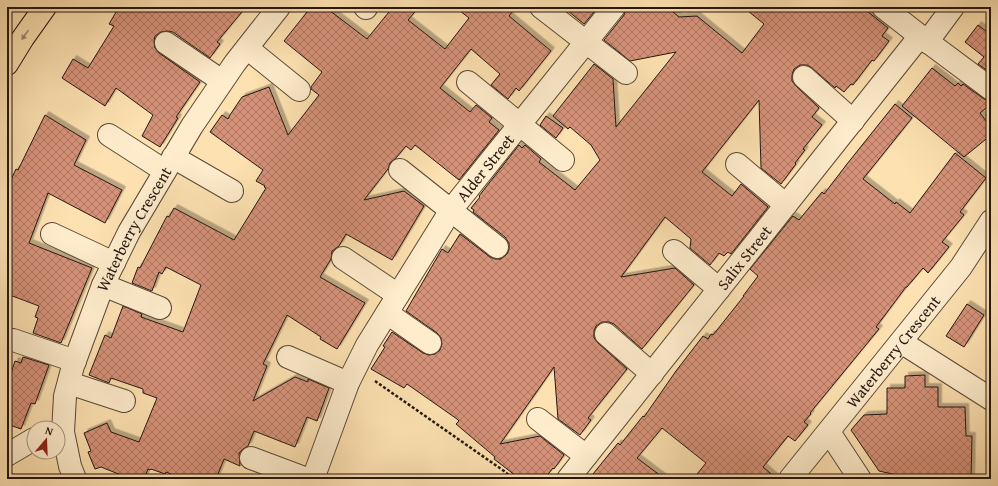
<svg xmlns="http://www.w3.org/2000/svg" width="998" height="486" font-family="'Gentium Book Plus',serif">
<defs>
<pattern id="building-cross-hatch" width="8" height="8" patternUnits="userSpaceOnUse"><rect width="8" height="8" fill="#d69279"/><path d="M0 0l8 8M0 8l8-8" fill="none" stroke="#ad7662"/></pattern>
<filter id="shadow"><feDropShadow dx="3.5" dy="-3.5" stdDeviation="0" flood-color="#0004"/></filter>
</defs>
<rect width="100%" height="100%" fill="#fde1b1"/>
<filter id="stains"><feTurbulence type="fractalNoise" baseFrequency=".005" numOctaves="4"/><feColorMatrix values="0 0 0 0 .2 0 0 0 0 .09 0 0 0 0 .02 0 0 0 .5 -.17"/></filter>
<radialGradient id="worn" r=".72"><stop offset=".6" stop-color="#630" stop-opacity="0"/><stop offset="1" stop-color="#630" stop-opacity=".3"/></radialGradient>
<!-- building -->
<path fill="url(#building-cross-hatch)" stroke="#251610" filter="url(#shadow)" d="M119,7H246L217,42L220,44L210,58L173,32L167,31L161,32L155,36L154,42L155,48L159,53L200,82L176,117L178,118L160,147L142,136L153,115L116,88L105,106L62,78L73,59L88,68L114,26L109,24Z
M311,7H325L367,39L393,7H419L408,20L445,49L469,18L455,7H516L509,16L551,51L519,91L516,88L508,99L491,85L500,74L471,49L440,88L470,112L476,105L492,118L489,122L499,130L459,180L415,145L411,150L406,146L396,158L390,163L388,169L364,200L404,191L424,206L392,260L346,234L339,246L332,251L331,259L320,277L365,303L337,349L320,339L321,337L287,315L263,364L267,366L253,401L295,377L308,382V379L329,388L317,421L307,417L295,447L254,431L248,446L243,449L239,453L240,466L224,459L216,479H183L166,472L165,474L151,469L150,470L148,469L144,479H131L101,467L95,469L88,452L91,451L84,433L107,423L111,432L139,442L157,398L143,393V389L111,378L109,383L89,375L105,335L111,338L123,306L142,314L141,317L183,332L201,285L166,267L162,274L159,272L152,291L132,283L138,267L140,268L167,216L169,217L174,208L234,240L266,188L264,187L265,186L256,181L263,170L210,132L222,115L228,119L230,115L242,97L269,87L288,135L319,95L311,89V87L322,72L284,41Z
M563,7H598L584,24Z
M626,7H667L679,17L697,16L742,53L764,24L743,7H862L888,28L882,36L889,41L874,61L872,60L853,85L851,84L844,92L836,86L835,88L812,68L807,65H800L794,69L792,75V81L796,86L819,108L812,117L822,125L803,149L805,150L795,163L796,164L781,184L761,168L759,100L702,172L732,196L741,184L768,207L731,254L728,252L724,256L719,253L710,265L690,248L691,239L665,217L621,277L675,268L694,285L642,349L614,324L609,322H602L596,326L594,331V338L598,343L627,369L588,418L591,420L580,435L558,419L554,367L500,444L540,436L564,455L554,469L553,468L544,479H520L494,459L495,457L456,424L459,421L457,419L407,384L404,388L371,369L385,347L383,346L392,332L423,353L429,355L435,354L440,350L442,344L441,338L437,333L406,311L442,249L448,253L460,234L490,257L495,259H501L507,254L509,249V243L505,237L473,212L474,210L471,208L480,197L479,196L519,145L522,148L525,145L541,159L539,162L575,190L600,160L591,145L570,127L568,129L553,116L594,64L613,79L616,127L676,52L630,61L604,40L624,15Z
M978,25L991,35V73L978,64L984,57L965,42Z
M932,68L955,86L958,83L961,86L963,84L984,99L991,101V104L980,113L991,127V135L964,157L902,106Z
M895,104L912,118L863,179L895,204L896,202L910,213L955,153L986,178L960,212L964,215L942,242L949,247L928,273L923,268L907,287H906L876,327L879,329L810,413L811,414L804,422L808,425L795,441L788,436L763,467L777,479H693L706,463L662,428L637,458L665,479H589L618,443L620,445L643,416L644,417L676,371L703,336L708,339L711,334L713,335L744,296H743L758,276L750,269L793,216L799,220L822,192L824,194L847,164Z
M45,115L86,140L74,165L122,190L105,223L48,193L29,243L92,268L61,343L33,333L38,318L35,317L39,306L7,294V188L16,169L18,170Z
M546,116L563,128L556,138L540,125Z
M967,304L984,315L964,347L946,336Z
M23,357L49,365L35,404L31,403L21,429L7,424V385L15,361L21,363Z
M925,375V387H938V407H965L966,436H972L971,479H916L900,477L901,476L879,471L851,430L864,415L887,414V388H905V376Z"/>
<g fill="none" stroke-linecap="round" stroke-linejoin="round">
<defs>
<g id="minor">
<path d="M365,7L366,8"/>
<path d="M541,7L626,73"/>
<path d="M883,7L920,36L991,89"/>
<path d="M927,42L953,7"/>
<path d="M166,43L222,81"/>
<path d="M247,48L299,90"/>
<path d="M804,77L853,121"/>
<path d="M468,82L563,160"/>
<path d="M109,135L165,171"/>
<path d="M173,157L232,191"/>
<path d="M737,164L786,205"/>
<path d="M400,170L497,247"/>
<path d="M52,234L114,263"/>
<path d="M674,251L719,289"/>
<path d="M343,258L398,295"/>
<path d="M103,285L160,308"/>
<path d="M387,313L430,343"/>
<path d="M606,334L652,374"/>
<path d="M13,340L75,361"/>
<path d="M901,342L991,399"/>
<path d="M288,357L348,383"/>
<path d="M69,383L124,401"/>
<path d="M538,419L586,456"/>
<path d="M829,432L860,479"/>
<path d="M7,455L34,439"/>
<path d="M251,458L307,479"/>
<path id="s1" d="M75,479L70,466L63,432L65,396L73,366L103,285L129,232L192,126L235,63L279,7"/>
<path id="s2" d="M313,479L348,383L367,345L451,210L614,7"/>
<path id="s3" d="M568,479L920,36"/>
<path id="s4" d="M790,479L961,267L991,221"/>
</g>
<path id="major" d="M7,64L23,38L45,7"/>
</defs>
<!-- minor casing -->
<use href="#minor" stroke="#5b4938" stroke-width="24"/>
<!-- major casing -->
<use href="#major" stroke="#251610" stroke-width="24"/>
<!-- path -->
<path stroke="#251610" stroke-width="2.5" stroke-dasharray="3 2" stroke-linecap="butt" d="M375,381L504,471L513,479"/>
<!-- minor -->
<use href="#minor" stroke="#feeccc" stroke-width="22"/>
<!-- major -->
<use href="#major" stroke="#fde1b1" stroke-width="22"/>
</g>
<!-- one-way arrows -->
<defs><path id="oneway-solid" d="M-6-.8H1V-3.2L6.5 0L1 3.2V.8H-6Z"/></defs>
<use fill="#9c8669" href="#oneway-solid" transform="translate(25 35) rotate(125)"/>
<g text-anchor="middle" stroke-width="4" stroke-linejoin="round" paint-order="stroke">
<!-- street labels -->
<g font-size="16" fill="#251610" stroke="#feeccc">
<text dy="6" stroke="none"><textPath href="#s2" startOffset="358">Alder Street</textPath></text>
<text dy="6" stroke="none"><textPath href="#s1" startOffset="266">Waterberry Crescent</textPath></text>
<text dy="6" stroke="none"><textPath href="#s3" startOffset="283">Salix Street</textPath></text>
<text dy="6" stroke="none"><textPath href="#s4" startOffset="164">Waterberry Crescent</textPath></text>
</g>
</g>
<!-- margin -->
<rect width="998" height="486" fill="none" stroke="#fde1b1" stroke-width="24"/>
<rect x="8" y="8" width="982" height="470" fill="none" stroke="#251610" stroke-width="2"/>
<rect x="12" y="12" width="974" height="462" fill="none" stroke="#251610"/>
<!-- north arrow -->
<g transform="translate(46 440) rotate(19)"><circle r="19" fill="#feeccc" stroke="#a79681"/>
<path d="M0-3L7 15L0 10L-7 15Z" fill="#8f2418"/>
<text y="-6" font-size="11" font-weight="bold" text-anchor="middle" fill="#251610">N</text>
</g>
<rect width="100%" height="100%" filter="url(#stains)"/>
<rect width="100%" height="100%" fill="url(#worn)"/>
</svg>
